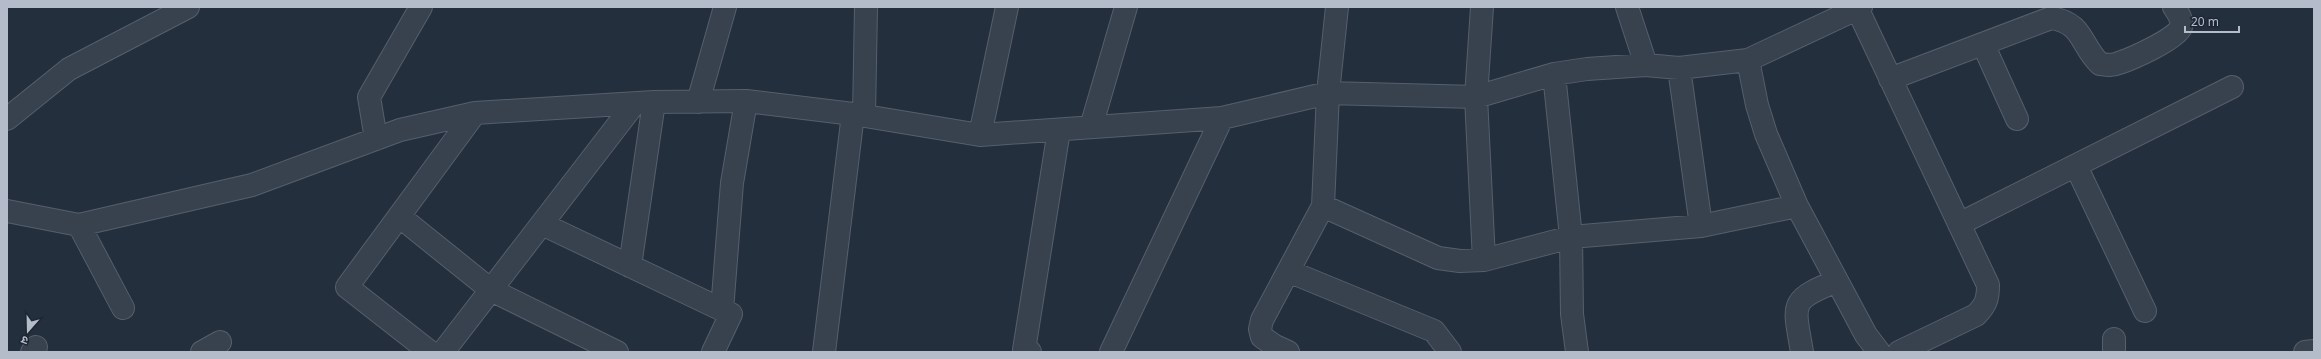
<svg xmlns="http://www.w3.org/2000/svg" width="2321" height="359" font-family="'Noto Sans','Noto Sans Devanagari',sans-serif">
<rect width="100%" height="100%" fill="#242f3e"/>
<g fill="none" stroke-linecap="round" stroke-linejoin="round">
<defs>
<path id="minor" d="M1482,7L1476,97L1484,260
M1627,7L1646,65
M1858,10L1988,285C1988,299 1986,305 1976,315L1899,352
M1983,44L2017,119
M1748,60L1757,105L1766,134L1797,206
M1679,68L1701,226
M1554,74L1571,237L1572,314L1577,352
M1890,79L2051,18C2084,23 2080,45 2100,64C2107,65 2112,66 2119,63C2131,59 2177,39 2181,27C2183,20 2178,13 2174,7
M698,102L725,7
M864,116L866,7
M7,119L69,69L188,7
M1091,127L1126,7
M980,135L1007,7
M376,139L369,97L421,7
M2076,166L2145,311
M1323,206L1438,258L1460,261L1484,260L1571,237L1701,226L1797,206L1866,335L1879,352
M7,211L79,225L252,185L400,130L475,113L654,102L746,101L853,114L980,135L1222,118L1328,93L1476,97L1554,74L1587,69L1646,65L1679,68L1748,60L1861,7
M399,216L491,290L617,352
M542,224L731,314L713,352
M1959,224L2232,87
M79,225L123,308
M630,266L654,102
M1288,271L1434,331L1450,352
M722,310L732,183L746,101
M32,352L36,347
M202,352L220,342
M430,352L347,287L475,113
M443,352L634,104
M824,352L853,114
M1030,352L1024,350L1059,130
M1111,352L1222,118
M1288,352L1275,346L1262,337L1260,329L1262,320L1323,206L1328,93L1337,7
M1802,352C1794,304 1788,300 1837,281
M2114,352V339
M2305,352L2314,351"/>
</defs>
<!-- minor casing -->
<use href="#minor" stroke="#565f6c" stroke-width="24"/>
<!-- minor -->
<use href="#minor" stroke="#38414e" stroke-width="22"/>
</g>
<!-- border -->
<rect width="2321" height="359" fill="none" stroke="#b4bcc9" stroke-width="16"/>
<!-- north arrow -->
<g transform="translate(28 331) rotate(200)" stroke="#1d2633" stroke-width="3" paint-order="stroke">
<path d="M0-3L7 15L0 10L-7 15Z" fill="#b4bcc9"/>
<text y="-6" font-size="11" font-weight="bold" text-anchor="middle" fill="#b4bcc9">उ</text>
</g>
<!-- scale -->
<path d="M2185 26v6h54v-6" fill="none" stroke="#b4bcc9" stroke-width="2"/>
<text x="2191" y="26" font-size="12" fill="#b4bcc9" stroke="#1d2633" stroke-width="3" paint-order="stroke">20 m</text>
</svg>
